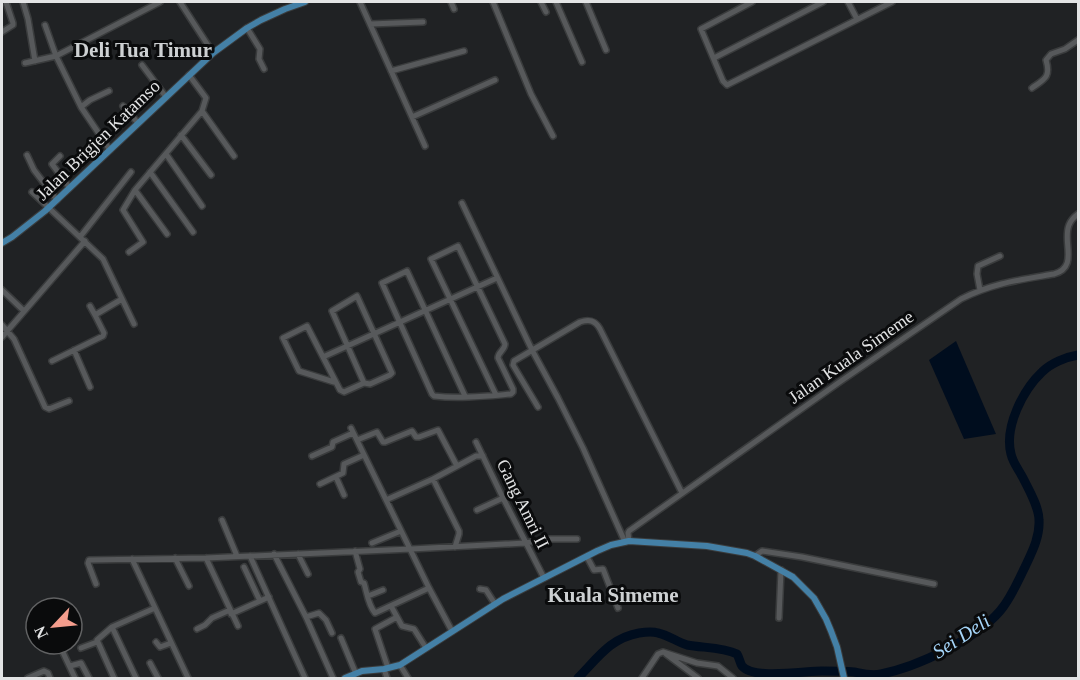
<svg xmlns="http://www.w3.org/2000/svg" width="1080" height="680" font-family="Georgia,serif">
<rect width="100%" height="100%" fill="#202224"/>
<!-- water -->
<path fill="#000d1e" d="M956,341L996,434L964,439L929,360Z"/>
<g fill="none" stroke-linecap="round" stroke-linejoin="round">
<!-- river -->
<path stroke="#000d1e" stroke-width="9" d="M578,678C597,659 610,638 639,633C645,632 652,631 658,633C668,635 677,642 687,645C703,648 723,647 737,654C739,657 740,663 742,666C753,680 805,671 822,671C832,671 844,671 854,672C864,674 871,676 881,674C917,667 976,639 1000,611C1011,598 1017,583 1025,567C1032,552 1040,537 1039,520C1039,507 1029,490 1023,478C1019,470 1013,463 1011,454C1004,427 1023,390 1042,372C1051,363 1066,357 1078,355"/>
<defs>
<path id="minor" d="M23,2L28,19L35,61
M180,2L213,53
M360,2L425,146
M451,2L454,9
M493,2L531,94L553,136
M541,2L546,12
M556,2L582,62
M586,2L606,50
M752,2L701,29L723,81L727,85L892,2
M848,2L857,19
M370,24L423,22
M247,28L260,49L259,59L264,69
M2,32L13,25V23L6,2
M714,58L823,2
M25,63L56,56L45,25
M142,65L166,97
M391,71L464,51
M1032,88C1045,79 1051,77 1046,60L1051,54L1065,49L1078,40
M123,106L138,123
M81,107L90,100L109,91
M202,111L234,156
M412,117L495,80
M181,135L211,175
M110,150L81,107L56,56L160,2
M166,154L202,206
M27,155L34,170L57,200
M60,156L52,164L69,187
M150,172L193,232
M135,190L167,234
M32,192L103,259L134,324
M462,203L532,350L558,398L583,448L625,542
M80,237L131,172
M129,252L143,242L123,210L135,190L202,111L206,98L189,75
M2,290L24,311
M980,290L977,274L978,266L1000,256
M90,306L95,315
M2,325L14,339L45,407L49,409L69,401
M2,337L85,241
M74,350L90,387
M323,357L497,278
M52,361L103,336L104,333L95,315L122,299
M334,382L299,371L283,338L307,326L340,390L344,392L364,383L332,311L357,296L392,373L390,375L370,384L364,383
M465,396L407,271L382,283L432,394L434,396C459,399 487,396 511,394L513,392V389L498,358C498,352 505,350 505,344L458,246L431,259L496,395
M538,407L513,365L514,361L580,322C589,319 595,320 600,329L682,493
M351,428L429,588L452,631
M357,440L377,432L383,442H385L412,431L416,437H419L438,430L457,466
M476,442L503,498L544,578
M312,456L332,447L333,442L353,433
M336,477L344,495
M433,479L459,531V534L455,547
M320,484L343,473L344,464L364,455
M386,500L433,479L476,456H483
M477,510L503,498
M222,520L237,556
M629,541L628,533L629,531L841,381L961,299C993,283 1019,280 1054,274C1079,267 1062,242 1069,225C1071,220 1074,217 1078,214
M372,543L401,531
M355,551L360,569L358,572L361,582L364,583C367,593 368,605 375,613L429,588
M274,554L306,617L333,678
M298,554L308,574
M250,556L305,678
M755,556L762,551L802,557L934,584
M587,557L594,570L603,569L618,608
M175,558L189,586
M206,558L238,626
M132,559L188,678
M244,567L260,601
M96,584L88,563L89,560L206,558L411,549L525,543L550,539H577
M480,589L486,590L495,604
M368,596L383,590
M391,606L402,626L414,629L426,648
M231,614L269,597
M306,617L319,613L326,620L332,633
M779,618L781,570
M112,627L136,678
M197,629L205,625L212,618L230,610
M341,638L356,674
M156,642L160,647L171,643
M59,644L75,678
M81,648L97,642
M666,654L698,678
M150,663L158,678
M400,665L408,678
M70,666L81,663L89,678
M388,668L375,629L397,617
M384,669L387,678
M28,678L44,671L48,673L50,678
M114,678L97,640L112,627L155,608
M642,678L658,654L663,652L697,663L718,666L733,678"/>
<path id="major" d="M2,243L12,237L45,211L213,53L247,28L261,20L285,9L305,2
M345,678L362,671L384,669L400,665L503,599L597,551L611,545L629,541L707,546L747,553L755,556L793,577L814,598L826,619L831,631L837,647L844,678"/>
</defs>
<!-- minor casing -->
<use href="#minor" stroke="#3a3c3d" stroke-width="8"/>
<!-- major casing -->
<use href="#major" stroke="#3a3c3d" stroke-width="8"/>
<!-- minor -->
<use href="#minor" stroke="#57595b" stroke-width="5"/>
<!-- major -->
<use href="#major" stroke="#4480a6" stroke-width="6"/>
</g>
<g text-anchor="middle" stroke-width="6" stroke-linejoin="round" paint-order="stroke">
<!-- street labels -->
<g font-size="18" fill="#e3e4e5" stroke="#0a0b0c">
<text transform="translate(98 140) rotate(-44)" y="6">Jalan Brigjen Katamso</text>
<text transform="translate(851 357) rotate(-35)" y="6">Jalan Kuala Simeme</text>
<text transform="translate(523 504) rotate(64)" y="6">Gang Amri II</text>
</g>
<!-- water labels -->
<g font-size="20" font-style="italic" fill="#a5d5f9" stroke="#0a0b0c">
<text transform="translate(961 636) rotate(-33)" y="7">Sei Deli</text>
</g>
<!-- quarter labels -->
<g font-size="21" font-weight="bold" fill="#cdd0d2" stroke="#0a0b0c">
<text x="143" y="57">Deli Tua Timur</text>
<text x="613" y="602">Kuala Simeme</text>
</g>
</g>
<!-- border -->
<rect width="1080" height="680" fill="none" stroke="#e3e4e5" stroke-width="6"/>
<!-- north arrow -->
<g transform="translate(54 626) rotate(244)"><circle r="28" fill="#0a0b0c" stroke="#616263" stroke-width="1.5"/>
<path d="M0-4.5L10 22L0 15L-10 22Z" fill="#f49d8d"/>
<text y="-9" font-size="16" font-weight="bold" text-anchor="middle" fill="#e3e4e5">N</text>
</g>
</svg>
